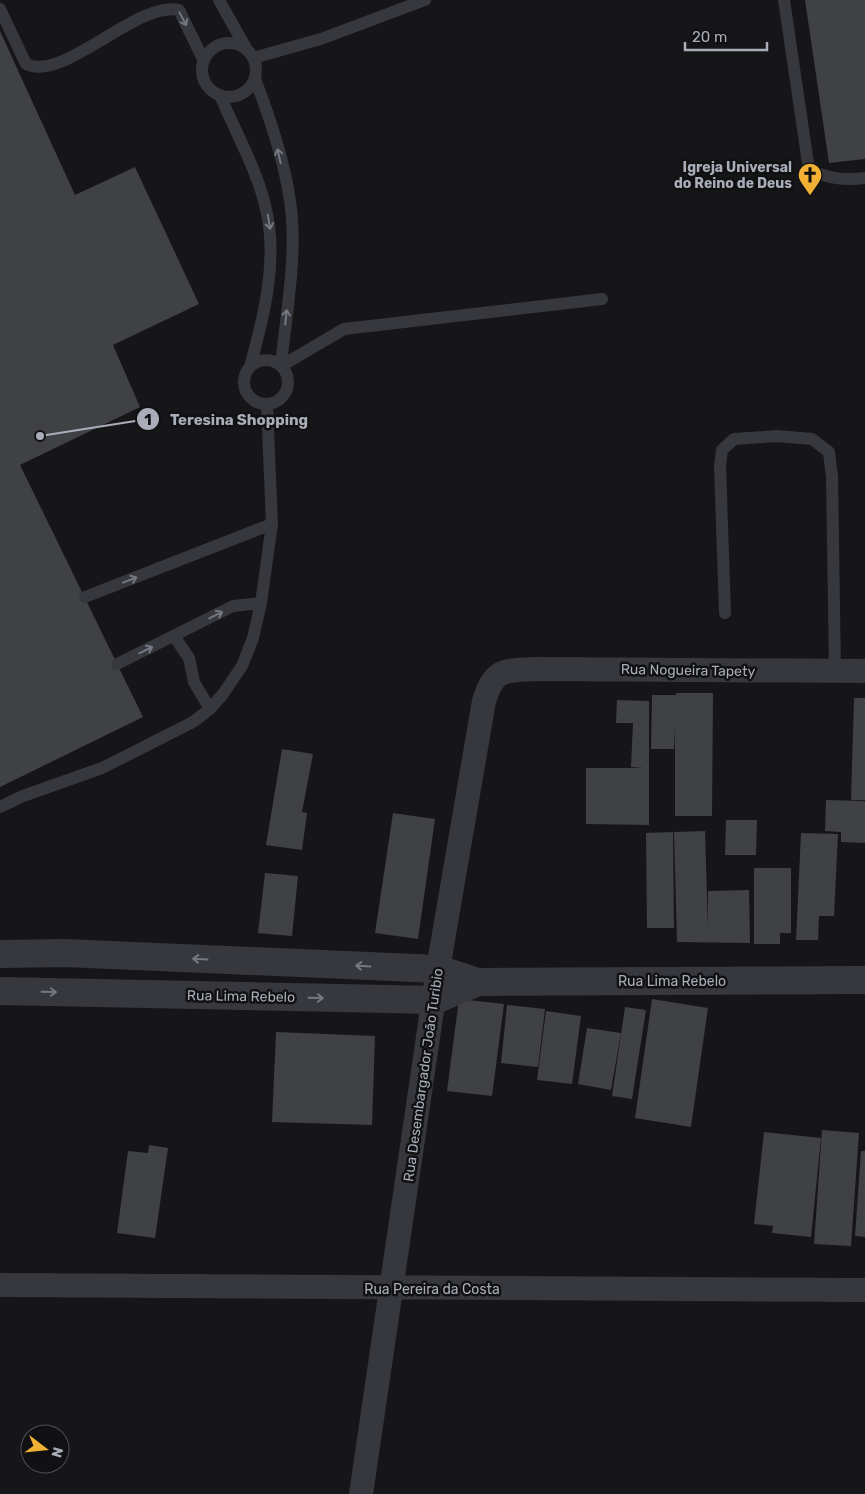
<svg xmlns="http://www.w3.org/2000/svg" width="865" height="1494" font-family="Rubik,sans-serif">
<rect width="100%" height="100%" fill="#161618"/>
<!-- building -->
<path fill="#404145" d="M805,0H865V159L829,163Z
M0,31L75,195L135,167L199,304L113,345L140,407L20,465L143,717L0,787Z
M676,693H713L712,816H675V728L674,749H651L652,695H676Z
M854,698H865V800H851Z
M617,700L649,701V825L586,824V768H644L631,767L633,723H616Z
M282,749L313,754L302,812L307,813L302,850L266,845Z
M826,800L865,801V843L841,842V832L825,831Z
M393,813L435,819L418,939L375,933Z
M726,820H757L756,855H725Z
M705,831L708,928V891L749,890L750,943L677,942L674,832Z
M673,832L674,928H647L646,833Z
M801,833L838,834L834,916H819L818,940H796Z
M754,868H791V933H780V944H754Z
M265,873L298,876L292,936L258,933Z
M459,999L504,1004L492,1096L447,1091Z
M652,999L708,1008L691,1127L635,1118Z
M507,1005L545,1009L538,1067L501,1063Z
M625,1007L646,1010L632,1099L612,1096Z
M546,1011L581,1016L572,1084L537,1080Z
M587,1028L621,1033L611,1090L578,1084Z
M276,1032L375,1036L372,1125L272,1122Z
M822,1130L859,1133L851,1246L814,1244Z
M764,1132L821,1138L811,1237L772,1233L773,1226L754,1224Z
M149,1145L168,1148L155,1238L117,1233L128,1151L148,1153Z
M861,1151H865V1237L855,1236Z"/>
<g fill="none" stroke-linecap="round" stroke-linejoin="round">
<!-- service -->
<path stroke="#37383d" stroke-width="12" d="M219,0L247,50
M784,0L809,170C828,178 844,181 865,178
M0,9L26,64C63,83 138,0 179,10L204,61
M202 70a27 27 0 1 1 54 0a27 27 0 1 1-54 0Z
M253,58L321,39L425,0
M255,79C270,118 284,159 290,201C298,255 286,312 281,366
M220,95C234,129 257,170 265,205C279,258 264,316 250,367
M244 382a22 22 0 1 1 44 0a22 22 0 1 1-44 0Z
M281,366L344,329L602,299
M85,597L272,524
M725,613L720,466L722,450L734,439L777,436L812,439L829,452L832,477L835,671
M174,636L189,658L194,682L210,709
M117,664L233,606L261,603
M0,807L23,796L102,768L193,722L210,709L223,694L242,666L253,638L261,603L272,524L267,405"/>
<!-- minor -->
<path stroke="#37383d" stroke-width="24" d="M0,1285L865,1290
M361,1494L438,969L484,701C495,667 504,671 538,669L865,671"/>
<!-- tertiary -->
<path stroke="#37383d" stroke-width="28" d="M0,954L65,953L438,969L478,982L865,980
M0,991L435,1000L478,982"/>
</g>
<!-- one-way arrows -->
<defs><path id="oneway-shaft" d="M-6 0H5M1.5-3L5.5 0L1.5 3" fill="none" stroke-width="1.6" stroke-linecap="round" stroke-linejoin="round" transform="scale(1.25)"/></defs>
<g stroke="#757881">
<use href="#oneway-shaft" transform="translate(183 19) rotate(62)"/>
<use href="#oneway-shaft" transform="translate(279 156) rotate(-103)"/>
<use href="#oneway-shaft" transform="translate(269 222) rotate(80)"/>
<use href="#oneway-shaft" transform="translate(286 317) rotate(-84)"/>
<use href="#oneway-shaft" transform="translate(130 580) rotate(-21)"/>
<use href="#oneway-shaft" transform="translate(216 615) rotate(-27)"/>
<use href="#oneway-shaft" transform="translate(146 650) rotate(-26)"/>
<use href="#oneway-shaft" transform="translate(200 959) rotate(-177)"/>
<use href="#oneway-shaft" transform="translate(363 966) rotate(-177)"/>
<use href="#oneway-shaft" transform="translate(49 992) rotate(1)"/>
<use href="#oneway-shaft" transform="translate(316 998) rotate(1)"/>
</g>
<!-- icons -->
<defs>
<symbol id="church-pin" viewBox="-11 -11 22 30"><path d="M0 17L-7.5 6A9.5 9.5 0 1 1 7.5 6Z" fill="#f2b134" stroke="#111113"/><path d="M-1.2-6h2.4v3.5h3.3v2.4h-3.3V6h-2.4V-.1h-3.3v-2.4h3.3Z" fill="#111"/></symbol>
</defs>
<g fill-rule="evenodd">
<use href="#church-pin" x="796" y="161" width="28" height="38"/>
</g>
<g text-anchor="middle" stroke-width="5" stroke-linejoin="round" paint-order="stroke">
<!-- poi labels -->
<g font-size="14" font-weight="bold" fill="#a8adb8" stroke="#111113" text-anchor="end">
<text x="792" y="172">Igreja Universal<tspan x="792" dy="16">do Reino de Deus</tspan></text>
</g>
<!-- street labels -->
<g font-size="14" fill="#a8adb8" stroke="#111113">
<text transform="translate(688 670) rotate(1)" y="5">Rua Nogueira Tapety</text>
<text x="672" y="986">Rua Lima Rebelo</text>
<text transform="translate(241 996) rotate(1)" y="5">Rua Lima Rebelo</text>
<text transform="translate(423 1075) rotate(-82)" y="5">Rua Desembargador João Turibio</text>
<text x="432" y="1294">Rua Pereira da Costa</text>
</g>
</g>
<!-- callouts -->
<path fill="none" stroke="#a8adb8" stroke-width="2" d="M40 436L148 419"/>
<g fill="#a8adb8" stroke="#111113" stroke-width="2">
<circle cx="40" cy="436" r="5"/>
<circle cx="148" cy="419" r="12"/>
</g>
<g font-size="15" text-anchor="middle" font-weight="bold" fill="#111">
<text x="148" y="425">1</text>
</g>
<g font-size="15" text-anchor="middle" font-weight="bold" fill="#a8adb8" stroke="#111113" stroke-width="5" stroke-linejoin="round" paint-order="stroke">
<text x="239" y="425">Teresina Shopping</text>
</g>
<!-- north arrow -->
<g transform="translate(45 1449) rotate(106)"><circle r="24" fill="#111113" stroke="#4d4f55"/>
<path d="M0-4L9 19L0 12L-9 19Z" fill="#f2b134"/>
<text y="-8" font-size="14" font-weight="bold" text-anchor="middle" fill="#a8adb8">N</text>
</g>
<!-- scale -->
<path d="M685 42v8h82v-8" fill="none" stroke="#a8adb8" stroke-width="2.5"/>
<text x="692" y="42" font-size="15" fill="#a8adb8" stroke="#111113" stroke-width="4" paint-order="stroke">20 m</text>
</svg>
